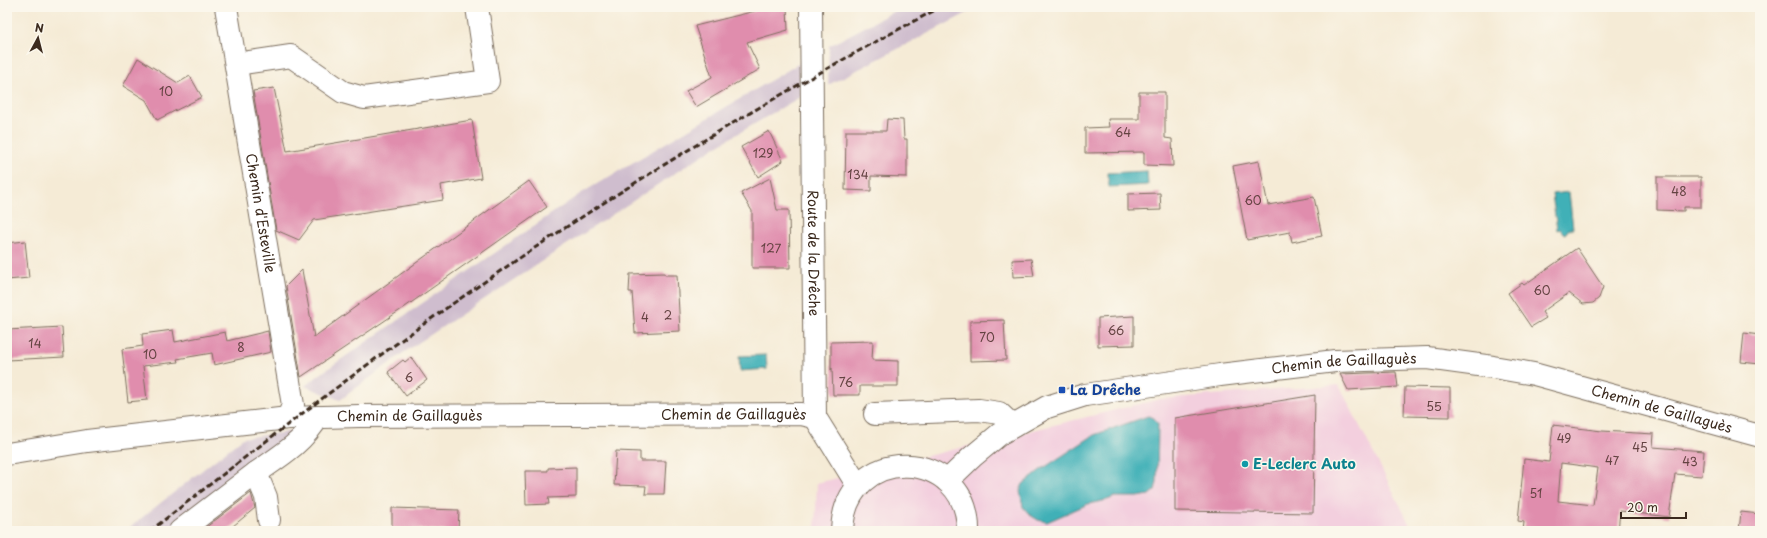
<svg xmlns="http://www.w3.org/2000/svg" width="1767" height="538" font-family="'Playpen Sans',sans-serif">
<rect width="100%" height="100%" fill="#fbf7ec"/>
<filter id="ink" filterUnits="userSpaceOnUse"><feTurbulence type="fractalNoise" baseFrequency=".025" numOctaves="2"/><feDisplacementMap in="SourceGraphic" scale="8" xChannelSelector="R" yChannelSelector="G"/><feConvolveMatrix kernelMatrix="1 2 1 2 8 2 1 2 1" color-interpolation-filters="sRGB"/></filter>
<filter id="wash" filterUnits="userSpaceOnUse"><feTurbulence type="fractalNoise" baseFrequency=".012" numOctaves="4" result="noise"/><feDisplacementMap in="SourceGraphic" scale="16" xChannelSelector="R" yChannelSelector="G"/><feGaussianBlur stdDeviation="0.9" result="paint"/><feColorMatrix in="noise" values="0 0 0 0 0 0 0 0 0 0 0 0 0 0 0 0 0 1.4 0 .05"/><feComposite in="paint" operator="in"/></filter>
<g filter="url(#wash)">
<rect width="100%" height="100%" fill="#f5ebd6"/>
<!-- built -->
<path fill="#f3cfde" d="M1339,385L1413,531H815L817,483L1160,399Z"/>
<!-- industrial -->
<path fill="#cfbdce" d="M902,7H979L828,85L829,46Z
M800,63V97L710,150L403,353L340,400L305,386L326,370L580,194Z
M302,430L172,531H125L243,438Z"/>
<!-- water -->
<path fill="#3fb0b7" stroke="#3d6d6a" d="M1147,171L1148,185L1109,187L1108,173Z
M1569,192L1573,228H1570L1565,234L1563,233L1560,229L1557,230L1552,194Z
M766,355L767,369L740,371L739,356Z
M1148,416L1154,418L1158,424L1157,482L1155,490L1149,495L1138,497H1115L1107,500L1088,504L1047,522L1038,520L1030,515L1023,507L1020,491L1023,484L1039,471L1094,435Z"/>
<g id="blocks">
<!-- building -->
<path fill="#e08dad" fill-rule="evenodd" d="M755,7H787L788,30L747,42L760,69L696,107L686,91L712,77L695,26L755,11Z
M138,58L178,83L190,76L202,97L157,120L146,100L123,86Z
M274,88L287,151L472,120L481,178L441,185L443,200L314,220L299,240L276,230L253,91Z
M1139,92H1165V138L1172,139L1173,166L1144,165V152L1085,153V128L1109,127L1108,119H1139Z
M887,119L903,120L904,139H907V177L871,176V191L845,190L846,131H886Z
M769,131L783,161L758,177L741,147Z
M1259,161L1268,205L1314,197L1322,236L1292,242L1290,232L1247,240L1233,166Z
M1657,177H1701V207H1684V211L1657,210Z
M770,178L777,210H789L790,268H752V211L741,193Z
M529,181L547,207L405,307L301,377L286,286L302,270L314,337Z
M1160,193L1161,210L1128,211V194Z
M25,241L29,278L7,280V243Z
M1577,248L1603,287L1599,298L1593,303L1583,304L1569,293L1542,312L1546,318L1531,327L1508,293L1522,283L1524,285Z
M1031,259L1034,276L1013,277L1012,260Z
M664,273L665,275H677L680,331L635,333L632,292H629L630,274Z
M1134,316V345L1098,346V318Z
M1004,320L1006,360L970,361V321Z
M62,327L64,357L7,360V330Z
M173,330L175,342L225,332L227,341L268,331L271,352L214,365L212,353L177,359L178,362L143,366L147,400L128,402L122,349L143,346L142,334Z
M1744,333L1760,335V364L1741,362Z
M873,341L872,360L898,361V386H860V395H833L832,368L831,370V342Z
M411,357L427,380L406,396L388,372L403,360L405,362Z
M1396,372L1398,387L1348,390L1340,374Z
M1405,387L1450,388V417L1404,416Z
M1315,395L1313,513L1175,511V418Z
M1553,425L1602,431L1654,434L1653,447L1704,451L1702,476L1675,474L1669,517L1620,511L1618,531H1523L1524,522L1518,521L1524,459L1549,462ZM1561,463L1598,468L1593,505L1558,501Z
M616,451L640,452V461H666L664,494H645L646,486L614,485Z
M576,467V497L548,498L549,504L526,505L525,471H548V468Z
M251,493L255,508L227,531H201Z
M392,508L459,510L458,531L392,528Z
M1741,512L1760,514V531H1739Z"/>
</g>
</g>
<g filter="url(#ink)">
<use href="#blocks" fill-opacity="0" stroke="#7c6e5e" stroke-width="1"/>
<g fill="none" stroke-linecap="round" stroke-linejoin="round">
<defs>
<g id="minor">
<path id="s1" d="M226,7L293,405L288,418"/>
<path id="s2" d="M811,7L815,417L858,486"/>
<path d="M236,64L291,56L343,92L364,98L488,81L477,7"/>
<path d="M875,414L979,410L999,413L1013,426"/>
<path id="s3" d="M7,454L87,441L288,418L359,416L801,414L815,417"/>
<path id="s4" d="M947,481L972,457L1001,433L1047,407L1085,395L1220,375L1335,361L1427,358L1493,367L1534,374L1760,436"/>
<path d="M269,520L266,497L256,473C279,457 304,442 318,417"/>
<path d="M180,531L256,473"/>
<path d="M842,531C845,441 969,447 968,531"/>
</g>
</defs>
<!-- minor casing -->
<use href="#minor" stroke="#7c6e5e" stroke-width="24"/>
<!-- minor -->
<use href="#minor" stroke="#fff" stroke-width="22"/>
<!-- rail -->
<path stroke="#3b2a1e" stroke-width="3" stroke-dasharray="6 3" stroke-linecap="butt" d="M150,531C248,455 346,378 448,307C606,197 770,96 941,7"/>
</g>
</g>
<!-- markers -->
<rect fill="#1a4fb4" stroke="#fbf7ec" stroke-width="1.5" x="1058" y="386" width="8" height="8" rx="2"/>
<circle fill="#0f9aa8" stroke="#fbf7ec" stroke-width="1.5" cx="1245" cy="464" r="4"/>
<g text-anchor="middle" stroke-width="3" stroke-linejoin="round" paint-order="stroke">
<!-- number labels -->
<g font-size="12" fill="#644342">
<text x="166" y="96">10</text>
<text x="1123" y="137">64</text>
<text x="763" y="158">129</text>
<text x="858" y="179">134</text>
<text x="1679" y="196">48</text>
<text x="1253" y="205">60</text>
<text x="771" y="253">127</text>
<text x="1542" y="295">60</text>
<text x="668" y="320">2</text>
<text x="645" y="322">4</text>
<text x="1116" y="335">66</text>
<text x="987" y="342">70</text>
<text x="35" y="348">14</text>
<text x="241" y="352">8</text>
<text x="150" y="359">10</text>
<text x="409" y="382">6</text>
<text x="846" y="387">76</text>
<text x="1434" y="411">55</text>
<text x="1564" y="443">49</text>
<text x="1640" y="452">45</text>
<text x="1612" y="465">47</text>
<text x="1690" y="466">43</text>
<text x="1536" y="498">51</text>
</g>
<!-- street labels -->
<g font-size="14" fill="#3b2a1e" stroke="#fbf7ec">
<text dy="5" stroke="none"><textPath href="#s1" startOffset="209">Chemin d'Esteville</textPath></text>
<text dy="5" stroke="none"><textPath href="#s2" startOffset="246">Route de la Drêche</textPath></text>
<text dy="5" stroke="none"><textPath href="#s4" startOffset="426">Chemin de Gaillaguès</textPath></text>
<text dy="5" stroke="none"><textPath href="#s4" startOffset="750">Chemin de Gaillaguès</textPath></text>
<text dy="5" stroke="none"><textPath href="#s3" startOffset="729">Chemin de Gaillaguès</textPath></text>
<text dy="5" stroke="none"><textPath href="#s3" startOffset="405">Chemin de Gaillaguès</textPath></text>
</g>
<!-- transit labels -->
<g font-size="14" font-weight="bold" fill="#164399" stroke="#fbf7ec" text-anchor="start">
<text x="1070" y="395">La Drêche</text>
</g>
<!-- culture labels -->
<g font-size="14" font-weight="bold" fill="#0d838f" stroke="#fbf7ec" text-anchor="start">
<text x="1253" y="469">E-Leclerc Auto</text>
</g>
</g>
<!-- margin -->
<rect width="1767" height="538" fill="none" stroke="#fbf7ec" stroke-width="24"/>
<!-- north arrow -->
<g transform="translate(38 38) rotate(7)" stroke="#fbf7ec" stroke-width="3" paint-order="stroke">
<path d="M0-3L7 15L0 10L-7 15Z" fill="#3b2a1e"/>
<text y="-6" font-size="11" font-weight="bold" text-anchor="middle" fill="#3b2a1e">N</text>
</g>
<!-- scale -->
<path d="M1621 512v6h65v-6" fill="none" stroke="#3b2a1e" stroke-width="2"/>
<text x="1627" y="512" font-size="12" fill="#3b2a1e" stroke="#fbf7ec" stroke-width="3" paint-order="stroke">20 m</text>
</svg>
